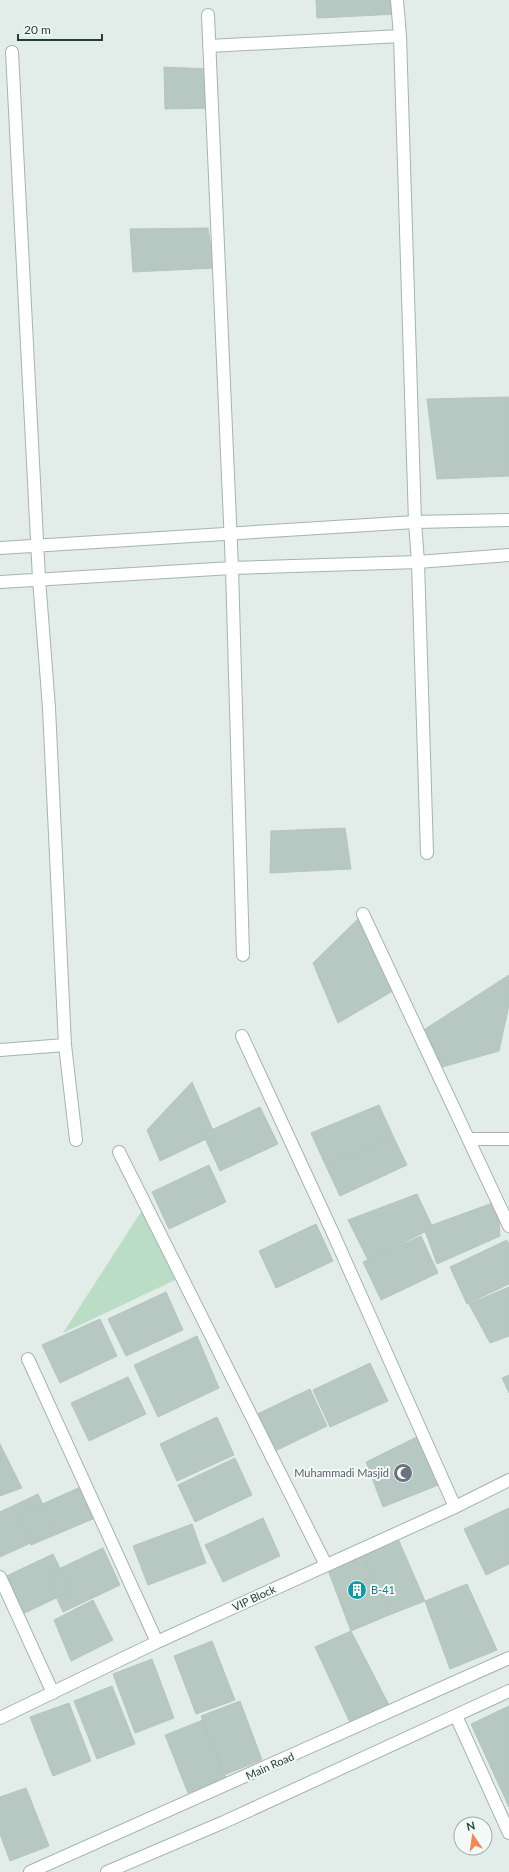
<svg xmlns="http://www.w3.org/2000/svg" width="509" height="1872" font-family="Lato,sans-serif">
<rect width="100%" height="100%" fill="#e2ece8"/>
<!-- green -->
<path fill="#bbddc6" d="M146,1204L175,1280L63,1333Z"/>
<!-- building -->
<path fill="#b7c7c1" stroke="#b4c6bf" d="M316,0H396L398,14L317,18Z
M164,67L210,69L212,108L165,109Z
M208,228L214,268L133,272L130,229Z
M509,397V476L437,479L427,399Z
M345,828L351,869L270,873L271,831Z
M363,914L398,988L338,1023L313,963Z
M509,975V1005L499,1051L435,1069L419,1033Z
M192,1082L215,1135L160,1161L147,1130Z
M379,1105L394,1138L325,1164L311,1133Z
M260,1107L278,1144L220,1171L203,1134Z
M394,1138L407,1165L340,1196L325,1164Z
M209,1165L226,1202L169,1229L152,1192Z
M417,1194L433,1228L368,1260L348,1220Z
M498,1201L500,1236L437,1264L424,1228Z
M316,1224L333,1261L276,1288L259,1251Z
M421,1236L438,1273L381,1300L363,1262Z
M507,1240L509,1244V1284L467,1304L450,1267Z
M509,1287V1336L490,1343L469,1304Z
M166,1292L183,1330L126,1356L108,1319Z
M100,1319L117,1356L60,1383L42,1345Z
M197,1336L219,1388L158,1417L134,1365Z
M370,1363L388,1401L330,1427L313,1390Z
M509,1375V1393L502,1378Z
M128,1377L146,1414L89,1441L71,1403Z
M310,1389L327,1426L271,1453L253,1416Z
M217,1417L234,1455L177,1481L160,1444Z
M421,1435L441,1484L383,1507L366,1462Z
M0,1444L22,1488L0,1496Z
M235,1458L252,1495L195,1522L178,1485Z
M85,1485L100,1516L31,1545L18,1515Z
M38,1494L55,1532L0,1557V1512Z
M509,1508V1564L486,1575L464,1529Z
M263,1518L280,1556L223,1582L205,1545Z
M192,1524L206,1563L148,1585L133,1546Z
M396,1534L425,1601L389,1615L361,1549Z
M103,1548L120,1585L63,1612L46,1575Z
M361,1549L389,1615L351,1631L326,1565Z
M53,1554L71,1591L14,1618L0,1579Z
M467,1584L497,1650L450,1669L425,1601Z
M93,1600L113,1640L71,1661L54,1620Z
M351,1631L392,1711L353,1729L315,1647Z
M212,1641L235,1700L196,1714L174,1656Z
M152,1659L174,1718L135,1733L113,1674Z
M112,1686L135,1744L97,1759L74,1701Z
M240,1701L262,1760L224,1775L201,1716Z
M69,1703L91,1761L53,1776L30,1717Z
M509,1706V1807L471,1724Z
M203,1720L226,1778L188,1793L165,1735Z
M26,1788L49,1846L10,1861L0,1834V1797Z"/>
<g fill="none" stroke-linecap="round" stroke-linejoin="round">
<defs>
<path id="street" d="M397,0L400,36L415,522L418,562L427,853
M208,15L232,568L243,955
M209,46L400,36
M12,52L39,579L49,708L65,1045
M0,548L415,522L509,520
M0,582L232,568L418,562L509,555
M363,914L509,1226
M242,1036L332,1231L455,1507
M0,1050L65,1045L76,1140
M469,1139H509
M119,1152L326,1565
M28,1359L157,1642
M0,1577L53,1693
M456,1716L509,1833
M0,1718L157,1642L455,1507L509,1480
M30,1872L509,1658
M107,1872L224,1822L509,1691"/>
</defs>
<!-- street casing -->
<use href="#street" stroke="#a5b4af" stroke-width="14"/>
<!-- street -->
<use href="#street" stroke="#fff" stroke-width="12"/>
</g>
<!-- icons -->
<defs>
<symbol id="mosque-disc" viewBox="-11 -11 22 22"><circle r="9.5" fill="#6b7280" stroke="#f3f9f6"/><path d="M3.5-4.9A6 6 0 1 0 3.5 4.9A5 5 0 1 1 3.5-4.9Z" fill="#fff"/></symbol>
<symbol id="building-disc" viewBox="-11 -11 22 22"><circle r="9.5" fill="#0f9aa8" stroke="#f3f9f6"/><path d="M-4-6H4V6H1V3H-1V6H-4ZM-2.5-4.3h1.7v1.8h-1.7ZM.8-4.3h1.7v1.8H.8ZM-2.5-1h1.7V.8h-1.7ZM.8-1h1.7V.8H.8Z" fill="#fff"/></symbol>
</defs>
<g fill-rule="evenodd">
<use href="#mosque-disc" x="392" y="1462" width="22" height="22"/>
<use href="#building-disc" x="346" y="1579" width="22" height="22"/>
</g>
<g text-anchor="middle" stroke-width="4" stroke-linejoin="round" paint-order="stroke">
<!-- worship labels -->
<g font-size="11" fill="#5b616d" stroke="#f3f9f6" text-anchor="end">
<text x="389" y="1477">Muhammadi Masjid</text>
</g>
<!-- culture labels -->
<g font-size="11" fill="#0d838f" stroke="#f3f9f6" text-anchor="start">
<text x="371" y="1594">B-41</text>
</g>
<!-- street labels -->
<g font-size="11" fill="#223d37" stroke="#f3f9f6">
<text transform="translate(254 1598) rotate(-25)" y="4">VIP Block</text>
<text transform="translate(270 1766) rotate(-24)" y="4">Main Road</text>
</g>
</g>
<!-- north arrow -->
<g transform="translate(473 1836) rotate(347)"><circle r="19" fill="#f3f9f6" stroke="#9faeaa"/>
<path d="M0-3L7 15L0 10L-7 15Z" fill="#f1885b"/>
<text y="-6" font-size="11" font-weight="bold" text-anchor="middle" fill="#223d37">N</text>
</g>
<!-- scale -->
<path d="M18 34v6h84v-6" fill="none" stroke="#223d37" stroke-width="2"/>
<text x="24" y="34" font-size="12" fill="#223d37" stroke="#f3f9f6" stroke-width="3" paint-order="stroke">20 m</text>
</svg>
